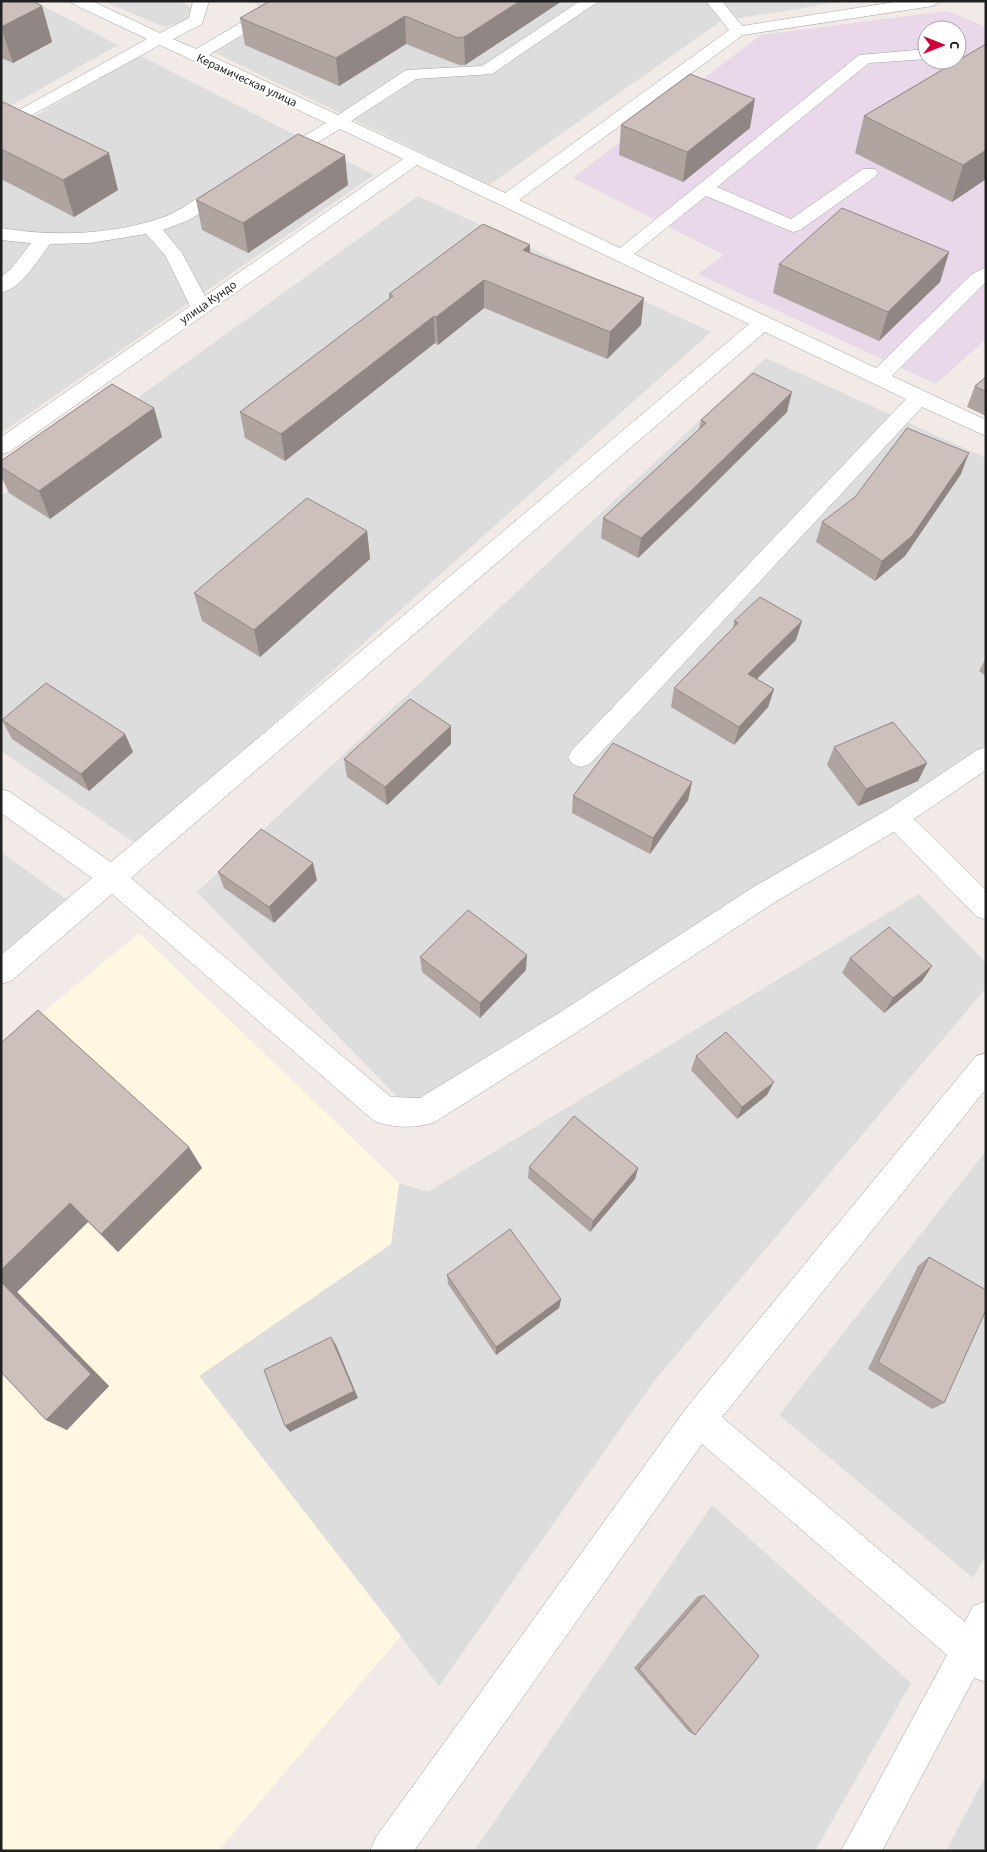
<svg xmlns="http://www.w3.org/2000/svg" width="987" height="1852" font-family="'Source Sans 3',sans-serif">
<rect width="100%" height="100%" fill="#f1eae6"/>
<!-- residential -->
<path fill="#dedddd" d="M1,1H33L118,45L1,111Z
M103,1H179L208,16L164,27Z
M251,1H845L721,21L489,185L205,48L271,14Z
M139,55L374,175L1,433V136Z
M418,196L711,332L138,845L1,751V496Z
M766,358L986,458V745L424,1124L197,892Z
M1,852L70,902L1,958Z
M919,894L986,963V988L654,1381L439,1686L199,1376L391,1244L399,1183L428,1192Z
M986,1151V1555L973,1578L779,1415Z
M712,1505L911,1683L815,1851H474Z
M986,1775V1851H946Z"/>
<!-- industrial -->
<path fill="#e9d7ea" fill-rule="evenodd" d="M947,11L986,27V339L936,384L698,274L724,255L573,178L761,35ZM927,30H957V60H927Z"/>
<!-- education -->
<path fill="#fff7e1" d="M139,933L399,1183L391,1244L199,1376L401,1636L218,1851H1V1047Z"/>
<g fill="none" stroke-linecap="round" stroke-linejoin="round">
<defs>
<path id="minor" d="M71,1H92L160,33L189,18L193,1H209L202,24L173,39L196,49L277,1H297L209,55L338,115L406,70L482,66L580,1H599L492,74L416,79L351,121L505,193L729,30L706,1H722L742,26L901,1H941L933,6L743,35L519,200L620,248L859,55L927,49V59L869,63L717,187L791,219L863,169H875L878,173L875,177L800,230L793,232L706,196L634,254L876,368L972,274L986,267V282L892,376L986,420V436L922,407L590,764L581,767L572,764L568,757L572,750L906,399L765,332L131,878L391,1097L420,1098L562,1011L755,886L887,810L977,750L986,747V770L914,819L986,890V920L976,916L894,832L775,902L582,1029L435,1122C417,1129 392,1128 374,1121L112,894L11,981L1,984V955L92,878L1,813V789L10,792L111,862L749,324L417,165L9,452L1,454V437L190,306L165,255L146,234L90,243L50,244C37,261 23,287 1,293V277L11,269L31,243L1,240V228C55,237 112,235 164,217C184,210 217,180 235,184L238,188L235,192L189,220L163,230L182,253L205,296L403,159L340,129L285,162H273L270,158L273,154L326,123L160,45L1,132V120L147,39L73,4Z
M986,1053V1089L722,1417L965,1622L973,1606L986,1601V1682L974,1678L882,1851H841L947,1655L702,1444L414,1851H370L376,1837L687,1407L976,1056Z"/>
</defs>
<!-- minor casing -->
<use href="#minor" stroke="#a4a4a4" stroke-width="1"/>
<!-- minor -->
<use href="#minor" fill="#fff" fill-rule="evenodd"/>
</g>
<!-- wall -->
<path fill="#b0a4a1" d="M1,1L42,6L52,42L13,63L1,58Z
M270,1H562L465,65H459L406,44L339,86L245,45L240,18Z
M986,44V179L952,202L855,153L864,116Z
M1,103L118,190L74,217L1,179Z
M621,125L750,128L683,182L619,155Z
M348,185L248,253L202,230L196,200Z
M530,245V252L641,325L607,359L484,308L438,345L435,343L285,461L245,438L240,412L389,300V294Z
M949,252L940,282L879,341L773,293L779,264Z
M986,377V416L967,407L975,386Z
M154,408L162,437L50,519L9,493L1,476V461Z
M787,412L691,507L638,558L601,538L603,518L699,429L701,420Z
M961,474L905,556L875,581L816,542L822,522Z
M367,531L370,559L260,657L202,621L194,593Z
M734,621L796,640L757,679L774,689L768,707L734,745L671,707L674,688L733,628Z
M986,658V676L979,671Z
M2,720L125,734L133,752L89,791L12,739Z
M451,726V744L387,805L347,777L344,759Z
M834,747L927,763L918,781L858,806L827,765Z
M692,782L688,800L650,854L572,813L573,796Z
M218,872L317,880L274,923L224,888Z
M420,957L526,970L480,1018L422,972Z
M850,958L932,966L922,981L884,1013L842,973Z
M1,1043L202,1168L118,1252L88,1222L17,1292L109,1386L67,1430L46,1420L1,1372Z
M696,1056L767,1095L737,1119L691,1070Z
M529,1167L638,1168L635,1179L590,1232L528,1178Z
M929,1257L944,1403L932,1409L868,1369L918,1266Z
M447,1275L561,1299L559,1308L496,1355L448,1284Z
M704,1595L695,1735L689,1732L634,1668L698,1596Z"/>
<!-- shaded-wall -->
<path fill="#908683" d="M520,1H562L465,65L464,37Z
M42,6L52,42L13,63L1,27Z
M405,16L406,44L339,86L336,58Z
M755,99L750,128L683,182L687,152Z
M986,150V179L952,202L963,165Z
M109,153L118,190L74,217L63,180Z
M345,155L348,185L248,253L243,223Z
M530,245L529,272L523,250Z
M949,252L940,282L879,341L888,312Z
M484,280V308L438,345L436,317Z
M644,298L641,325L607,359L610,332Z
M434,316L435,343L285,461L281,434Z
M792,392L787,412L691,507L638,558L641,538Z
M154,408L162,437L50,519L39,491Z
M969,453L961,474L905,556L875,581L882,561Z
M367,531L370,559L260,657L254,630Z
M802,621L796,640L743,692L748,674Z
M774,689L768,707L734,745L739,727Z
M451,726V744L387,805L385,787Z
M125,734L133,752L89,791L81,774Z
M927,763L918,781L858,806L866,789Z
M692,782L688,800L650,854L653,838Z
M313,863L317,880L274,923L269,907Z
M527,955L526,970L480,1018V1003Z
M932,966L922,981L884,1013L893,998Z
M774,1082L767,1095L737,1119L742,1107Z
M189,1147L202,1168L118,1252L101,1234Z
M638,1168L635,1179L590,1232L593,1221Z
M70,1203L88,1222L17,1292L109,1386L67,1430L46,1420L1,1282V1270Z
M561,1299L559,1308L496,1355V1347Z
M331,1337L336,1345L358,1398L290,1432L285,1426Z"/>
<!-- building -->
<path fill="#cdbfbb" stroke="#908683" d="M1,1H33L42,6L1,27Z
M270,1H520L464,37L458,38L405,16L336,58L240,18Z
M986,44V150L963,165L864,116Z
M690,74L755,99L687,152L621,125Z
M3,102L109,153L63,180L1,149V103Z
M298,134L345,155L243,223L196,200Z
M842,208L949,252L888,312L779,264Z
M483,224L530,245L523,250L644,298L610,332L484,280L436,317L434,316L281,434L240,412L393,296L389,294Z
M753,373L792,392L695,487L641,538L603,518L706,423L701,420Z
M986,377V392L975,386Z
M112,384L154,408L39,491L1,467V461Z
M907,428L969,453L912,536L882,561L822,522L855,497Z
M307,498L367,531L254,630L194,593Z
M760,597L802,621L748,674L774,689L739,727L674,688L738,623L734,621Z
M46,683L125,734L81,774L2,720Z
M410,699L451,726L385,787L344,759Z
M893,722L927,763L866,789L834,747Z
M613,743L692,782L653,838L573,796Z
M261,829L313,863L269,907L218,872Z
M468,910L527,955L480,1003L420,957Z
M889,927L932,966L893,998L850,958Z
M38,1010L189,1147L101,1234L70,1203L1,1270V1043Z
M726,1032L774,1082L742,1107L696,1056Z
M574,1116L638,1168L593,1221L529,1167Z
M510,1229L561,1299L496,1347L447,1275Z
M929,1257L986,1290V1310L944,1403L878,1362Z
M1,1282L91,1374L46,1420L1,1372Z
M331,1337L354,1391L285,1426L264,1370Z
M704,1595L759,1656L695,1735L639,1669Z"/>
<g text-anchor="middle" stroke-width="4.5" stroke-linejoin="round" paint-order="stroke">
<!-- far-street labels -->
<g font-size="12" fill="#202020" stroke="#fff">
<text transform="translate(247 80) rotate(25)" y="4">Керамическая улица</text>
<text transform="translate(208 302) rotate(-35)" y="4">улица Кундо</text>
</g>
</g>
<!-- border -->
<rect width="987" height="1852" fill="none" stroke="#202020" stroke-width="5"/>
<!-- north arrow -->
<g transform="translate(942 45) rotate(90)"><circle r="24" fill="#ffffff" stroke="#a6a6a6"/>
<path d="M0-4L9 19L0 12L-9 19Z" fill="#d00034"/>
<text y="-8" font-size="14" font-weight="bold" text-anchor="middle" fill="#202020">С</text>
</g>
</svg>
